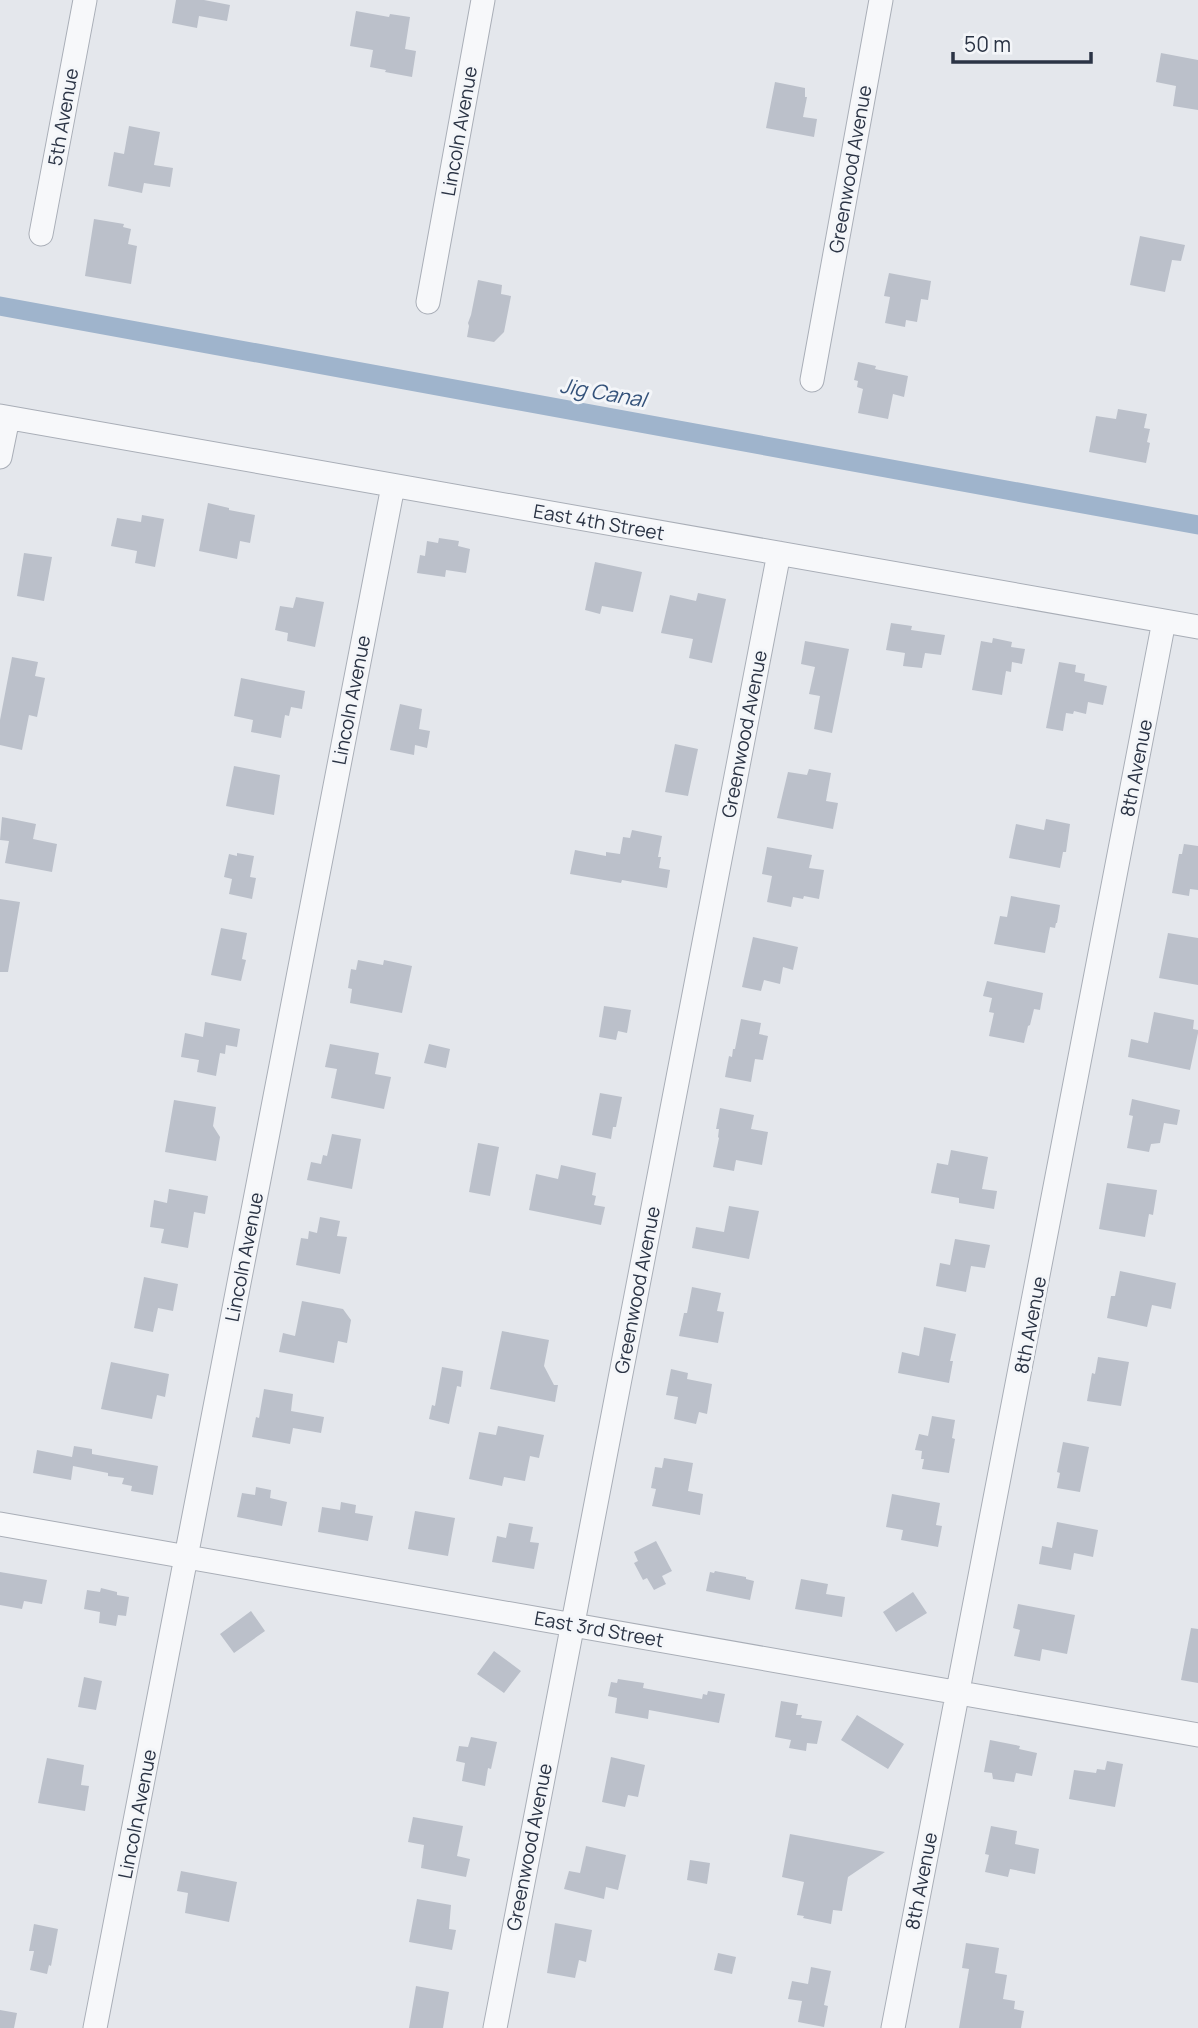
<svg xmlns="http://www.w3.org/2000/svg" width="1198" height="2028" font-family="Manrope,sans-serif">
<rect width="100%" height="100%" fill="#e4e7ec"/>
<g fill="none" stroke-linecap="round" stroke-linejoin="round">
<!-- canal -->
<path stroke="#9fb4cc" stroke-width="19" d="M0,306L1198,525"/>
</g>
<!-- building -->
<path fill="#bbc0ca" d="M176,0H204L230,5L227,21L199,16L197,28L172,23Z
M356,11L389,17L390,14L410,17L405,49L416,51L412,77L385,72L386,70L370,67L373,50L350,46Z
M1161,53L1198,60V110L1173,106L1176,86L1156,82Z
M775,82L805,88V97H807L803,117L817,119L814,137L766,128Z
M129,126L160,132L154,165L173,168L170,187L144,183L142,193L108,186L114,152L124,154Z
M94,219L124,224L123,227L131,229L128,244L137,246L131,284L85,276Z
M1140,236L1185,245L1181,261L1172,260L1165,292L1130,285Z
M889,273L931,281L928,300L921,299L917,322L906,320L905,327L885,323L890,297L884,296Z
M478,280L502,285L501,294L511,296L504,332L494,342L467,337L469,326L468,323L471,315Z
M858,362L876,366L875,369L908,376L904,397L893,394L888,419L858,413L863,389L857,387L858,381L854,380Z
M1118,409L1147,414L1144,428L1150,429L1147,442L1150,443L1146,463L1089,452L1096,416L1116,419Z
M208,503L229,508V510L255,515L250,543L240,541L237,559L199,551Z
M142,515L164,519L155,567L135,563L137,551L111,546L117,518L141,522Z
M439,538L459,541L458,546L470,549L466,573L446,570L445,577L417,573L420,555L425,556L427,541L438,543Z
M24,553L52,557L44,601L17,596Z
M595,562L642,572L633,612L602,606L600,614L585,610Z
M698,593L726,599L712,663L689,658L693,639L661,633L670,595L696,601Z
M296,597L324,602L315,647L287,641L288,633L275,630L280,606L293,608Z
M891,623L912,626L911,630L945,635L941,655L925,653L922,668L903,666L905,653L886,650Z
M993,638L1012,642L1011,647L1025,649L1022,664L1012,662L1011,672L1006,671L1002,695L972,690L981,641L992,643Z
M805,641L849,649L832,733L814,729L820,696L809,694L815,667L801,664Z
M12,657L38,662L35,676L45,678L37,717L29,715L22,750L0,745V720Z
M1059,662L1076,665L1075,672L1085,674L1084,681L1107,686L1103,705L1088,702L1086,714L1074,711L1073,714L1066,713L1063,731L1046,728Z
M241,678L305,691L302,709L291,707L289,716L285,715L281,738L251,732L253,720L234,716Z
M400,704L422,709L419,729L430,731L427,748L415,745L414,755L390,750Z
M675,744L698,749L688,796L665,792Z
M234,766L280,775L274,815L226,806Z
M809,769L831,773L826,801L838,803L833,829L777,818L788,772L807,775Z
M2,817L36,824L33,839L57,844L52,872L5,863L9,841L0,840Z
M1046,819L1070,824L1066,852H1063L1060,868L1009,858L1016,824L1044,830Z
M632,830L662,836L658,857H661L659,868L670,870L667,888L622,880L621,883L570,874L575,850L606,856V852L620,854L623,837L630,838Z
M1184,844L1198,846V890L1190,889L1189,896L1172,893L1179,854H1182Z
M767,847L812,855L809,868L824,870L819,899L804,896L803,899L793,897L791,907L767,902L772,876L762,874Z
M237,853L254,856L250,877L256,878L252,899L229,894L232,879L224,877L229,854L237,856Z
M1011,896L1060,905L1057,923H1056L1055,928L1050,927L1045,953L994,944L1000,916L1007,917Z
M0,899L20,902L8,972H0Z
M221,928L247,933L242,959L246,960L241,981L211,975Z
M1168,933L1198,938V985L1159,978Z
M753,937L798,947L793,970L783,967L780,984L764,980L761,991L742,987Z
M358,960L383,965L384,960L412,966L402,1013L350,1003L352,989L348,988L351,969L356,970Z
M987,981L1043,993L1040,1010L1034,1009L1030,1025L1028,1026L1024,1043L989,1036L994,1013L989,1012L992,998L983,996Z
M604,1006L631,1010L627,1033L618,1031L616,1040L599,1037Z
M1154,1012L1194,1020L1193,1029L1198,1030V1033L1190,1070L1128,1057L1131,1039L1148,1043Z
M741,1019L761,1023L759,1034L768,1036L763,1060L755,1059L751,1082L725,1077L729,1056L732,1057L733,1049H735Z
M205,1022L240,1029L237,1047L226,1045L225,1054L220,1053L216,1076L197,1072L199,1060L181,1057L185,1033L203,1037Z
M330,1044L379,1053L375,1074L391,1077L384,1109L331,1098L337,1069L325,1067Z
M429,1044L450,1049L446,1068L424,1063Z
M600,1093L622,1097L616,1127H613L611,1139L592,1135Z
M1132,1099L1180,1110L1177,1125L1164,1123L1160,1143L1151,1144L1149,1152L1127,1148L1132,1121L1133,1116L1129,1115Z
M174,1100L216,1107L213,1126L220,1137L216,1161L165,1152Z
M720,1108L754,1115L751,1129L768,1132L762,1165L736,1160L734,1171L713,1167L719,1138L718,1137L719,1129H716Z
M332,1134L361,1139L352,1189L307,1180L311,1162L321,1164L323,1155L327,1156Z
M478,1143L499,1147L490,1196L469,1192Z
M951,1150L988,1157L982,1189L997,1191L994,1209L959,1203V1198L931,1193L937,1163L948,1165Z
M561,1165L596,1173L592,1195L596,1196L594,1205L605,1207L601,1225L529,1210L536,1174L558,1179Z
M1107,1183L1157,1190L1153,1215L1149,1214L1145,1237L1099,1229Z
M169,1189L208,1196L205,1214L194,1212L188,1248L161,1243L164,1229L150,1227L154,1200L167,1203Z
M729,1206L759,1211L749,1259L692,1248L696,1227L724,1232Z
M320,1217L340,1221L337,1236L347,1237L340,1274L296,1265L301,1238L308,1239L309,1231L317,1233Z
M955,1239L990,1245L985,1268L971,1266L966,1292L936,1286L940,1263L950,1265Z
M1120,1271L1176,1283L1171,1309L1152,1305L1147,1327L1107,1318L1111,1296H1115Z
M144,1277L178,1284L173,1311L158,1308L153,1332L134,1328Z
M692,1287L721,1293L717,1311L724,1312L718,1343L679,1336L684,1313H687Z
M302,1301L343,1309L351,1320L347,1343L338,1341L334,1363L279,1352L283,1333L295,1336Z
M924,1327L956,1334L950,1361H953L949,1383L898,1373L902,1352L919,1356Z
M502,1331L549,1340L544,1366L554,1385H558L555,1402L490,1389Z
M1098,1357L1129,1362L1121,1406L1087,1401L1092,1373L1095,1374Z
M111,1362L169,1374L165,1397L157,1395L152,1419L101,1409Z
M442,1367L463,1371L461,1387L457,1386L449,1424L429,1419L432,1405L435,1406Z
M671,1369L688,1373L687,1379L712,1384L707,1414L699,1412L696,1424L674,1419L678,1397L666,1395Z
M264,1389L293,1394L291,1411L324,1417L321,1433L293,1428L290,1444L252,1437L256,1417L259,1418Z
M932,1416L955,1420L952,1438L955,1439L949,1473L922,1469L924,1459H921L922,1451L915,1450L919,1434L928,1436Z
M498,1426L544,1435L539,1458L530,1456L525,1481L504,1477L502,1486L469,1479L479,1432L496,1435Z
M1063,1442L1089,1447L1080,1492L1057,1488L1060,1473L1057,1472Z
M74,1446L92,1449V1454L158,1466L153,1495L131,1491L132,1486L122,1484L124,1478L108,1476V1473L73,1466L71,1480L33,1473L37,1450L72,1457Z
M664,1458L693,1463L688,1491L703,1494L700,1515L652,1506L656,1489L651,1488L655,1467L662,1468Z
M256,1487L271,1490L270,1498L287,1502L282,1526L237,1517L242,1493L255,1495Z
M892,1494L940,1503L936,1525L942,1526L938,1547L901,1540L903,1530L886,1527Z
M341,1502L356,1505L355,1513L373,1516L368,1541L318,1532L322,1507L340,1510Z
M415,1511L455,1518L448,1556L408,1549Z
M1057,1522L1098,1530L1093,1557L1074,1553L1071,1570L1039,1564L1042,1546L1052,1548Z
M509,1523L533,1527L530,1542L539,1543L534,1569L492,1562L497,1536L506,1538Z
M656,1541L672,1571L662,1576L666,1584L654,1590L647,1578L643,1580L634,1563L638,1561L634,1552Z
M715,1571L746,1577V1579L754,1581L750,1600L706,1591L710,1572L714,1573Z
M0,1572L47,1580L42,1604L24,1601L22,1609L0,1605Z
M801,1579L828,1584L826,1594L845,1597L842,1617L795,1609Z
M101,1588L117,1592V1595L129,1597L126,1616L118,1615L116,1626L99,1623L100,1612L84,1609L87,1590L100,1592Z
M913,1592L927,1613L896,1632L883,1612Z
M1018,1604L1075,1615L1067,1654L1042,1649L1040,1661L1014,1656L1020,1630L1013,1628Z
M251,1611L265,1631L234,1653L220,1634Z
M1191,1628L1198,1629V1683L1181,1680Z
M494,1651L521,1671L504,1693L477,1674Z
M84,1677L102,1681L96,1710L78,1707Z
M618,1679L644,1683L643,1688L702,1699L703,1694L707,1695L708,1691L725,1694L719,1723L649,1710L648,1719L615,1713L617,1698L608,1696L611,1682L617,1683Z
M781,1701L798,1704L796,1715H802L801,1718L822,1721L817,1744L807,1743L806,1751L789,1748L791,1740L775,1737Z
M857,1715L904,1744L888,1769L841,1740Z
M471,1737L497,1742L491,1769L488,1768L485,1786L462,1781L465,1763L456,1761L459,1746L468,1747Z
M990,1740L1020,1746L1019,1749L1037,1753L1032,1776L1016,1773L1014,1782L993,1779L992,1773L984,1772Z
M611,1757L645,1765L638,1797L628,1795L625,1807L602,1802Z
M47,1758L84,1765L81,1785L89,1786L85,1811L38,1803Z
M1107,1761L1123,1764L1115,1807L1069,1799L1074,1770L1096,1773L1097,1769L1105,1770Z
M413,1817L463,1826L457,1856L470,1859L466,1877L421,1868L424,1845L408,1842Z
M991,1826L1017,1831L1015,1844L1039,1849L1035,1874L1010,1869L1008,1877L985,1872L989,1855L985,1854Z
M790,1834L885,1852L848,1877L842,1911L833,1910L831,1924L803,1918L804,1916L797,1915L804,1882L782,1877Z
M586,1846L626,1855L618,1890L606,1887L604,1899L564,1889L569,1871L580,1873Z
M690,1860L710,1863L707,1884L687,1880Z
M181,1871L237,1882L229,1922L185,1913L188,1893L177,1891Z
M417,1899L451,1905L449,1929L456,1930L452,1950L409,1942Z
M555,1923L592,1930L586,1962L579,1960L575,1978L547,1973Z
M34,1924L58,1929L51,1966L49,1965L47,1974L30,1970L34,1951H29Z
M966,1943L999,1948L995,1973L1007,1975L1003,1999L1015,2001L1014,2009L1024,2011L1021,2028H959L969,1969L962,1968Z
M718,1953L736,1957L732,1974L714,1970Z
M811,1967L831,1971L824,2005L828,2006L824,2027L798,2022L802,2001L788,1999L792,1981L808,1984Z
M416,1986L449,1992L443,2028H409Z
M0,2010L17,2013L14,2028H0Z"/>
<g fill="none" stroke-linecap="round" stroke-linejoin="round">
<defs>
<path id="minor" d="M41,234L85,0
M428,302L483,0
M812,380L881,0
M0,416L1198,627
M0,457L8,418
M0,1524L1198,1735
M95,2028L393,486
M495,2028L779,553
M893,2028L1164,621"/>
</defs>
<!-- minor casing -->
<use href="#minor" stroke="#a9aeb7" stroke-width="25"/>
<!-- minor -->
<use href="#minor" stroke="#f7f8fa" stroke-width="23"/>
</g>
<g text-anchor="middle" stroke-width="6" stroke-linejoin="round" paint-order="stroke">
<!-- street labels -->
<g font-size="19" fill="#2b3445" stroke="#f4f6f9">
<text transform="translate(63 117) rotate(-80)" y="7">5th Avenue</text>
<text transform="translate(459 131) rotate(-80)" y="7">Lincoln Avenue</text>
<text transform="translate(850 169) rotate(-80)" y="7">Greenwood Avenue</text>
<text transform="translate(599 522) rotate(10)" y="7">East 4th Street</text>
<text transform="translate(351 700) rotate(-79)" y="7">Lincoln Avenue</text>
<text transform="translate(744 734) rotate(-79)" y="7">Greenwood Avenue</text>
<text transform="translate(1136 768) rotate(-79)" y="7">8th Avenue</text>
<text transform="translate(244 1257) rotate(-79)" y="7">Lincoln Avenue</text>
<text transform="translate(637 1290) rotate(-79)" y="7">Greenwood Avenue</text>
<text transform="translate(1030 1325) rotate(-79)" y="7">8th Avenue</text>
<text transform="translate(599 1629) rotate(10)" y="7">East 3rd Street</text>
<text transform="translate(137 1814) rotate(-79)" y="7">Lincoln Avenue</text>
<text transform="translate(529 1847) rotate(-79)" y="7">Greenwood Avenue</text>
<text transform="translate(921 1881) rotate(-79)" y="7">8th Avenue</text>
</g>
<!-- water labels -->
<g font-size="21" font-style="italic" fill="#34527a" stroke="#f4f6f9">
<text transform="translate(603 393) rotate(10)" y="7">Jig Canal</text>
</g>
</g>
<!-- scale -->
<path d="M953 52v10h138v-10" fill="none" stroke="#2b3445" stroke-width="3.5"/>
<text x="964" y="52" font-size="21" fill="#2b3445" stroke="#f4f6f9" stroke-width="5" paint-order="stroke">50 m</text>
</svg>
